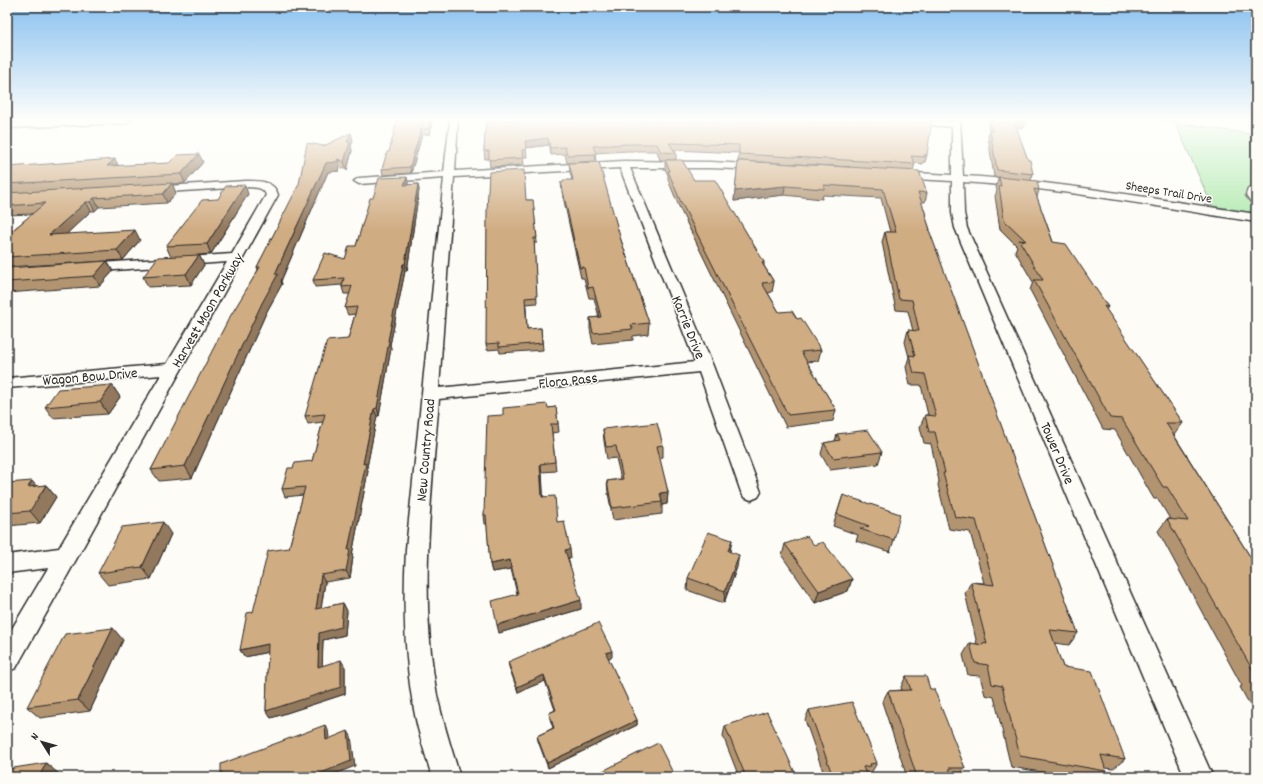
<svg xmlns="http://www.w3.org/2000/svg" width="1263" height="784" font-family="Dekko,sans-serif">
<rect width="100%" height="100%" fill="#fdfcf7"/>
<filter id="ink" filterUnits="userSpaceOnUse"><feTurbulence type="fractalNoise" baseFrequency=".025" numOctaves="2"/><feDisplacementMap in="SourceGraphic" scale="8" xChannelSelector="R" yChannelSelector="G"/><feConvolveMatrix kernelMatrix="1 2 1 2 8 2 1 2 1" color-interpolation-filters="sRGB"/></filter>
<g filter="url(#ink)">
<!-- green -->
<path fill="#afe9ad" stroke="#6d8a6c" d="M1159,120H1180L1182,123L1256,135V213L1212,206L1175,122Z"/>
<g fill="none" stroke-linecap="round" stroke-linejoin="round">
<defs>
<path id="service" d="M1256,187V191H1252V195L1256,201V207L1254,206L1246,195L1248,189Z"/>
<path id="minor" d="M63,120H131L127,123L7,128V122Z
M450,120H458L455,171L623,161L711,162L765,165L766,167L761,170L711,168H630L713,366L761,492L758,497L751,500L744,497L741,492L699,372L439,399C431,497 419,597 437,695C443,723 452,750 460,777H432C426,756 419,736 415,715C404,660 403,604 406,549L444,178L359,184L354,181L359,178L444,172ZM620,168L695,362L439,388L454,177Z
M902,120L952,122V120H960L963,176C1061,181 1159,200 1256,214V222C1159,207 1061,188 963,182L964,213L967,228L1213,777H1185L955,228L952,213V181L897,178L892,175L897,172L952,175V127L906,123Z
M246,181C258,181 274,180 278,195L16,668L7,672V637L48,568L7,573V555L59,548L161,375L7,388V378L167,364L227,262L87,272L82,271L80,268L82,265L87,264L232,254L266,195C263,186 254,188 246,187L151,193L145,190L151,187Z"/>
</defs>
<!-- service casing -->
<use href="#service" stroke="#2b2b2b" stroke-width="3"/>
<!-- minor casing -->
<use href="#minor" stroke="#2b2b2b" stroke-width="3"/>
<!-- service -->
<use href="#service" fill="#fdfcf7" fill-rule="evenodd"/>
<!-- minor -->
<use href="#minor" fill="#fdfcf7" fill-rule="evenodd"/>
</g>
<!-- wall -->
<path fill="#b39470" stroke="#2b2b2b" d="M432,120L430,134L422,135L411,173L383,175L382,169L389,152Z
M486,120L927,155L925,162H923V164L915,163L913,171L927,193L925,202H921L926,215L925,216L930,230L929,232L1078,633L1069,645L1054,643L1063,667L1125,759L1113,769L1105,768L1106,771L1099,777H1071L1011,767L994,697L985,695L980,676L968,675L963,655L970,643L977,644L965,593L971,582L984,583L970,532L949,529L938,485L939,481L931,444L924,443L920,427L925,415H928L921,385H910L906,367L909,357L905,342L908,330L913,331L908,311L896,310L882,242L885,232H890L881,198L823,195L822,199L784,195L734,201L738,161L850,167L738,161L739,153L674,150L676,153V160H660L657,151H628L595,153L596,161L567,163L565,154L551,155L549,145L526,148L527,157H523L524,165L490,167L489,159H485L484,151Z
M989,120H1026V122L1024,128L1016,127L1033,174L1031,180L1039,190L1037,197L1053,242L1108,307L1106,310L1183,423L1174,435L1256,566V716L1240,687L1242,686L1158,531L1167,519H1170L1158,499H1154L1151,494L1115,430L1103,429L1030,290L1033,282L1015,251L1017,246L1000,229L995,196L997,191L996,186L999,177H994L988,136L989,131L988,126L990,122Z
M351,133L353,141L351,146L352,151L347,170L340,167L339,171L328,172L281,281L282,284L266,313L192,478L159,481L151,470L258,270L257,267L324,146Z
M665,160L694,180L764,262V266L774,282L772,292L768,293L779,312L797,319L821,350L818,361L807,362L836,410L833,421L786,427L680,209L668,180V175L665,169Z
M203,162L185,183L172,184L176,193L167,203L99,207L95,211H91L66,234L140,240L123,260L7,267V235L32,214L7,215V167L118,166Z
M569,163L621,240L649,323L648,334L633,336V340L593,344L590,329V318L599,317L594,298H589L584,278H581L562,192L561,182L572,180L570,172Z
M408,183V185L418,184L419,190L407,271H405L390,345L391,348L379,416H377L367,467L368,471L352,555L353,557L350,578L325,582L321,608L343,603L347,611L345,635L323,640L322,666L345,667V694L271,718L266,711L268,652L245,657L240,650L253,612L289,548L303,495L285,497L282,489L293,468L312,461L323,422L308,424L305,416L348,339L355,314L348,315L345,308L350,294H344L342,287V285L315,287L313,280L345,259L356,246L373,198Z
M248,194L211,254L199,255L204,265L191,285L148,287L143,277L171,257L166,246L218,199Z
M526,200H533L537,243H534L537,303L526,304L527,329L541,328L543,350L500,353L499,349L487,350L486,344Z
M7,268L113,271L100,286L7,293Z
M112,385L120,397L108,414L53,418L45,407Z
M556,407L559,432L552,433L556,471L542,472L543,497L557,522L571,558H568L581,609L499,633L517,594L511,569L492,572L490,564L487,524H485L484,515L503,415Z
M603,429L663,445V457L659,458L668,492L667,504L662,505V514L613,520L608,493L607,481L621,479L616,458L607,459L604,441Z
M837,434L882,452L878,464L830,470L821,454L824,443L835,441Z
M7,483L37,486L46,485L56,497L40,523L7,526Z
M843,495L894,540L890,552L856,541L858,535L833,526Z
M171,534L151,579L108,585L98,573Z
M785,544L852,579L848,591L815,603L782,556Z
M730,552L737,567L724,603L687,590L688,578Z
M123,640L90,711L40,718L27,707Z
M612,657L608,658L637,720V725L548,768L538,741L537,736L553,728L550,719L549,713L555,710L545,681L518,692L509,667L508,662Z
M906,676L930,689L965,768L958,777H907L882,702L888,691L902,690L901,687Z
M809,710L877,763L871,773L867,774L866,775L867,777H825L805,720Z
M725,726L797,777H739L723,736Z"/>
<!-- shaded-wall -->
<path fill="#92785b" stroke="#2b2b2b" d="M430,120H432L430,134L429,129Z
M421,129L422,135L411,173L410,167Z
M351,133L353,141L351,146L352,151L347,170L344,162L347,142Z
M548,138L549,145L526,148L525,141Z
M199,154L203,162L185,183L181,174Z
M115,159L119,167L107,166Z
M338,159L340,167L339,171L328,172L281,281L282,284L266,313L192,478L185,466L275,274L326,163Z
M407,177L408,183L406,191L404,185Z
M172,183L176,193L167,203L163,194Z
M418,184L419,190L407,271L405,264Z
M245,185L248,194L211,254L207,244Z
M785,186L784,195L734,201L735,191Z
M94,198L99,207L95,211L90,202Z
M86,202L91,211L55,245L49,235Z
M135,230L140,240L123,260L117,250Z
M199,255L204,265L191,285L186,274Z
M107,261L113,271L100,286L94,276Z
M403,264L405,271L390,345L391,348L379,416L377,408L388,341Z
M112,385L120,397L108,414L100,402Z
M374,409L377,416L367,467L368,471L352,555L353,557L350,578L346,571L348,550L363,464Z
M540,464L542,472L544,505L542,497Z
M32,481L42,492L46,485L56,497L40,523L30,511L28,487Z
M668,492L667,504L662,505V502L660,493Z
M163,522L171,534L151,579L142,567Z
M732,540L730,552L728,551Z
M570,549L571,558H566L565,550Z
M739,555L737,567L724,603L725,591Z
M510,560L511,569L492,572L490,564Z
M321,575L325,582L320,616L316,609Z
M852,579L848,591L815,603L819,591Z
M581,600V609L499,633L497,625Z
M343,603L347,611L345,635L323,640L322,674L318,667L319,633Z
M113,628L123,640L90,711L78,700Z
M268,644L273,651L245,657L240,650Z
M612,651V657L606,659V653Z
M341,660L345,667V694L271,718L266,711Z
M544,675L545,681L518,692L517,687Z
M637,720V725L548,768L547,763Z
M325,725L328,730L330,745L326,740Z
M348,731L351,736L355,766L328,777H311Z
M46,763L59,774L58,777H39Z"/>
<!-- building -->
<path fill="#d0ac82" stroke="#2b2b2b" d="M397,120H430L429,129H421L410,167L382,169L387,152H389Z
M486,120H932L927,155H924L925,157L911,156L915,164L739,154V145L669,143L676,153L661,152L657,144H628L593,146L596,154L567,155L565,147L550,148L548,138L525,141L526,150H522L523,158L489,160V151H484Z
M993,120H1026V122L1014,121L1028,160H1030L1033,174L997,170L990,131H992L990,121H993Z
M351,133L347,142H350L344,162L338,159L336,162L326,163L275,274H278L262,303L185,466L151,470L228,320L260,267H257L299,184L307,143L324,146Z
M199,154L181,174L7,184V167L115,159L107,166L169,163L177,155Z
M665,160H682L694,180H715L764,262L762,263L774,282L762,283L779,312L792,311L797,319L801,318L821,350L801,352L836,410L788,415L680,200L668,171H670Z
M738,161L919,171L927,193L918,192L926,215L925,214L930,230H929L1078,633L1050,630L1063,667L1092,671L1125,759L1101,755L1106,771L1020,756L1002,686L992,684L988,665L975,663L970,643L983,645V643L987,644L971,582L994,585L976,520L955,517L943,473H945L935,432H929L925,415L936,416L925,374L914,373L909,355L915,356L908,330L919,331L912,300L899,299L885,232H896L883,189L824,185V189L785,186L735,191Z
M599,162L621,240L649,323L631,325L633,329L593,333L590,318L601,317L593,287L588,288L584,267L580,268L561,182H564L563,180H573L569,163Z
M524,170L526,200H533L537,238H534L537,297L525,298L527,329L541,328L542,343L499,347V343L486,344L487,211L489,172Z
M407,177L404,185L418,184L405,264H403L388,341H389L377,408L374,409L363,464L366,463L348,550H350L346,571L321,575L316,609L343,603L341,627L319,633L318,667L341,660V687L266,711L268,644L240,650L247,613L253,612L268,551L289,548L305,487L282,489L288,468H293L295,463L312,461L325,414L305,416L327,341L348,339L357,307L345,308L352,286L342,287L344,278L313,280L325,253L345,259L349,246H356L370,198H373L379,178Z
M999,177L1037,181L1039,190L1034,189L1053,242L1066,244L1108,307L1104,306L1183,423H1166L1256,566V681L1253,676H1256L1167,519L1188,521L1167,487H1163L1160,482L1122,419L1110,418L1034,280H1043L1019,240L1026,241L1004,220L999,186H1001Z
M172,183L163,194L94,198L90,202H86L49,235L135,230L117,250L7,257V235L45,203L7,206V193Z
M245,185L207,244L166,246L202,200L218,199L226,186Z
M199,255L186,274L143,277L158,257Z
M107,261L94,276L7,282V268Z
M112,385L100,402L45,407L58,389Z
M547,404L548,408L556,407L558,424H551L555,462L540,464L542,497L555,496L557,522L564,521L570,549L565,550L581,600L497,625L492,601L518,594L510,560L490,564L486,515H484L487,416L503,415V408Z
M657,423L663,445L657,446L668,492L660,493L662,502L612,508L607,481L623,479L616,446L606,447L603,429Z
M868,430L882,452L833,458L824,443L840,440L837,434Z
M32,481L28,487L46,485L30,511L7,513V483Z
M843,495L900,514L894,540L860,529L869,526L837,514Z
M163,522L142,567L98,573L122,527Z
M708,532L732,540L728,551L739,555L725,591L688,578Z
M807,536L814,545L823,542L852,579L819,591L785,544Z
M598,623L612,651L606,653L637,720L547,763L537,736L554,728L549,713L556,710L544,675L517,687L508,662Z
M113,628L78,700L27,707L65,634Z
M906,676H926L930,689H934L965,768H949L952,777H917L888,691L911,690Z
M852,702L877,763L870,764L871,766L863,767L867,777H833L809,710Z
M767,712L797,777H746L725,726Z
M325,725L326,740L348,731L351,761L311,777H221V764Z
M658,743L675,777H591Z
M46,763L39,777H7V769Z"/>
</g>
<!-- sky -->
<linearGradient id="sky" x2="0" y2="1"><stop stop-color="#89c1f0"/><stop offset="0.52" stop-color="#fefefb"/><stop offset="1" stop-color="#fefefb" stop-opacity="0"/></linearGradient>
<rect width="1263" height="230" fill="url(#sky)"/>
<g text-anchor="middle" stroke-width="3" stroke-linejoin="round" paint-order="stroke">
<!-- far-street labels -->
<g font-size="13" fill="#2b2b2b" stroke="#fdfcf7">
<text transform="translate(1169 191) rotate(9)" y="5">Sheeps Trail Drive</text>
</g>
<!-- street labels -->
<g font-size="15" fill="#2b2b2b" stroke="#fdfcf7">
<text transform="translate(207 310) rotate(-60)" y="5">Harvest Moon Parkway</text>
<text transform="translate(689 327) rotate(68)" y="5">Karrie Drive</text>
<text transform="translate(90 376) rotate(-5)" y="5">Wagon Bow Drive</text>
<text transform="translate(568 380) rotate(-6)" y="5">Flora Pass</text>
<text transform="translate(425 450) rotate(-85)" y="5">New Country Road</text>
<text transform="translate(1058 453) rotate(67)" y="5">Tower Drive</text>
</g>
</g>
<!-- margin -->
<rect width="1263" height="784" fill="none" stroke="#fdfcf7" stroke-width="24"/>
<rect x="12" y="12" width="1239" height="760" fill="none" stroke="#2b2b2b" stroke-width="1.5" filter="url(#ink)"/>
<!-- north arrow -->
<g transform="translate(42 742) rotate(307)" stroke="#fdfcf7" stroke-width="3" paint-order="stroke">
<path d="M0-3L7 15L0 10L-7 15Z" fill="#2b2b2b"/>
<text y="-6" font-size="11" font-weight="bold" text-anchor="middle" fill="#2b2b2b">N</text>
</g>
</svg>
